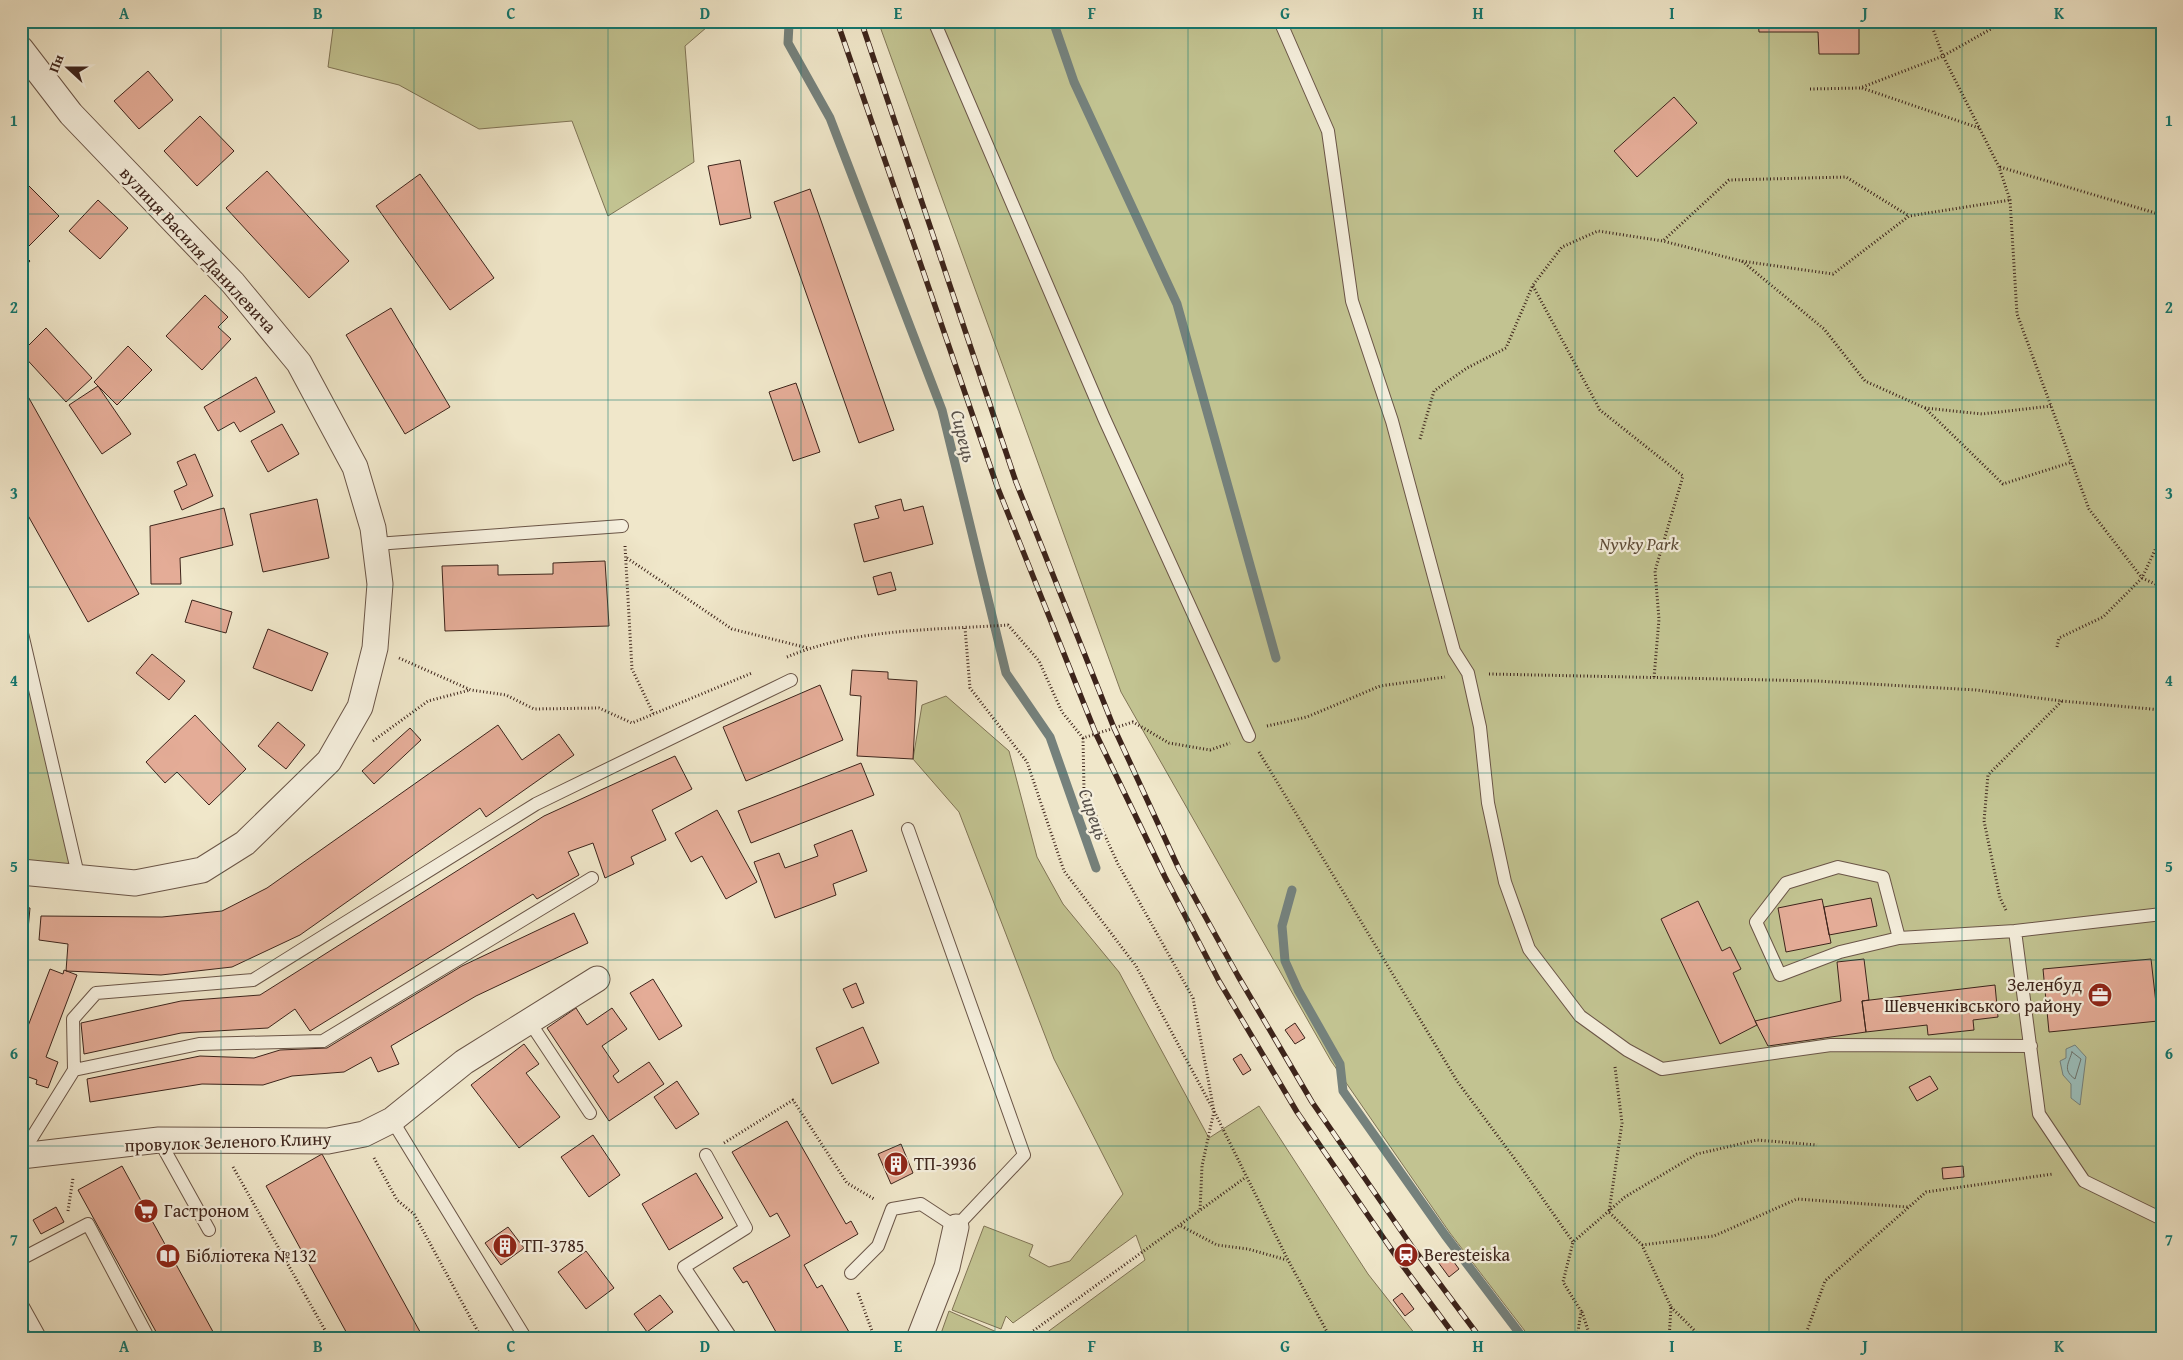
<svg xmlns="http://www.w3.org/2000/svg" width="2183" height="1360" font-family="'Gentium Book Plus',serif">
<rect width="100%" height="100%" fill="#f0e7ca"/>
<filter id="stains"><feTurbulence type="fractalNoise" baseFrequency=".004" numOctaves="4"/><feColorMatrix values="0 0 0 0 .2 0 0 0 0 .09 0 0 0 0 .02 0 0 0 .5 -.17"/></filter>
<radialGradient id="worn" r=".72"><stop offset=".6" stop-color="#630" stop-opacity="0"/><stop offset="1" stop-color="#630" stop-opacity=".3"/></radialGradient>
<!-- green -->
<path fill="#c2c391" stroke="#807456" d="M334,21H714L685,46L694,162L608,216L572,121L479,129L399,85L328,67Z
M878,21H2162V1339H1531L1450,1233L1331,1061L1121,692Z
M21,646L78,872H21Z
M946,696L1009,751L1037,857L1063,904L1119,972L1209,1138L1259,1106L1368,1274L1419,1339H1038L1145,1260L1136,1235L1013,1323L1006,1316L1001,1329L952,1310L984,1226L1033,1245L1029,1256L1049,1267L1070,1261L1123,1194L1054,1059L959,812L913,759L922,705Z
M949,1311L1008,1337L1005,1339H939Z"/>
<!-- water -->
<path fill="#9bbfbc" stroke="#75817c" d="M2075,1045L2086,1057L2080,1105L2071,1098V1084L2063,1075L2060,1061L2066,1058V1049Z"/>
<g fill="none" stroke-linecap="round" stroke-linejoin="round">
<!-- shore -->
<path stroke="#6c726c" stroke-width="1" d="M2072,1052L2081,1059L2075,1079C2062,1070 2069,1063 2072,1052Z"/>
<!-- stream -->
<path stroke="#75817c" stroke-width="9" d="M798,21L789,24L788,43L830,118L942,410L1006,673L1050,737L1096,868
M1053,21L1074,82L1177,304L1276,658
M1292,890L1282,926L1285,961L1298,990L1340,1064L1343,1091L1445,1235L1524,1339"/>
</g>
<!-- building -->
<path fill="#e4ac97" stroke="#3d241b" d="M1758,21H1859V54H1819L1818,32H1759Z
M148,71L173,100L139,129L114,101Z
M1674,97L1697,123L1637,177L1614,151Z
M200,116L234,151L197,186L164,151Z
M740,160L751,218L720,225L708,166Z
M267,171L349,261L309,298L226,208Z
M420,174L494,278L450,310L376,206Z
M26,183L59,216L22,253L30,261L23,269L27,273L21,279V188Z
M810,189L894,430L859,443L774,202Z
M98,200L128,228L100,259L69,231Z
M205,295L228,317L218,327L231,339L202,370L166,336Z
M391,308L450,407L405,434L346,335Z
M46,328L92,378L66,402L21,353Z
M128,346L152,370L117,405L94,382Z
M256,377L275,412L240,432L234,422L218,431L204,407Z
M796,383L820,452L793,461L769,392Z
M21,384L139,594L88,622L21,503Z
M98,386L131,434L102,454L69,405Z
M282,424L299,454L268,472L251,441Z
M195,454L213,496L182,510L174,491L187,485L177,462Z
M317,499L329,558L263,572L250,514Z
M901,499L904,511L923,506L933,544L864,562L854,524L879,518L875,506Z
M224,508L233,545L180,558L181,584H151L150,526Z
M605,561L609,626L445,631L442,566L498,565V575L553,574V563Z
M891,572L896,590L878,595L873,577Z
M192,600L232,612L226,633L185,622Z
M268,629L328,653L312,691L253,668Z
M152,654L185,681L169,700L136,673Z
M852,670L888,672V679L917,681L913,759L857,756L861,696L850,695Z
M820,685L843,740L746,781L723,727Z
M195,715L246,769L209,805L177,772L165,783L146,762Z
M278,722L305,745L286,769L258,746Z
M498,725L522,760L559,734L574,755L486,817L480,808L300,935L232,967L161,975L66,971L68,944L39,940L41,916L162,917L222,911L267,888Z
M410,728L421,740L374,784L362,771Z
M675,756L692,789L652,810L666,840L631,857L634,864L605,878L593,843L568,852L579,875L537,899L533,894L310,1031L295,1009L268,1028L181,1033L84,1054L81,1023L181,1001L260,995L544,816Z
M861,763L874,795L751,843L738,811Z
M717,810L757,882L726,899L702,856L691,862L675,833Z
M852,830L867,871L833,884L836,895L775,918L754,862L779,853L785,868L818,856L814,845Z
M21,880L28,881L25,907L30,908L27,940L21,939Z
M1871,898L1877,926L1829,935L1824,907Z
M1822,899L1831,943L1786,952L1778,908Z
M1698,901L1722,951L1730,947L1741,969L1733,973L1757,1025L1720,1044L1661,919Z
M574,913L588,943L476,996L391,1046L399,1064L378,1072L371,1057L344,1072L292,1076L263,1085L202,1084L90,1102L87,1079L200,1056L254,1058L280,1050L327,1048L462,966Z
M1864,959L1869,1000L1862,1001L1866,1032L1768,1046L1755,1021L1841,1001L1837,962Z
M2151,959L2158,1021L2049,1032L2043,969Z
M50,969L63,974L64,970L77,975L46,1057L58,1062L48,1088L36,1084L37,1080L23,1075V1039Z
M653,979L682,1026L659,1040L630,993Z
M856,983L864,1003L852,1008L843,989Z
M1995,985L1998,1017L1973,1020L1974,1030L1928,1035L1927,1025L1866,1032L1862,1001Z
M576,1008L587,1025L612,1008L627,1029L602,1046L619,1071L613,1076L618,1083L649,1062L664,1084L609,1121L547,1028Z
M1295,1023L1305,1038L1295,1044L1285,1030Z
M863,1027L879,1063L832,1084L816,1048Z
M524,1044L539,1064L526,1073L560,1117L519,1148L471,1085Z
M1241,1054L1251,1070L1243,1075L1233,1059Z
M1930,1076L1938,1089L1917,1101L1909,1087Z
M677,1081L699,1114L676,1129L654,1097Z
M787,1121L846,1224L851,1221L858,1234L804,1265L817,1288L822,1285L853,1339H780L747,1281L743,1283L733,1268L790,1236L777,1213L770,1217L732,1152Z
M593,1135L620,1175L589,1197L561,1157Z
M901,1144L913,1173L891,1184L878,1154Z
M322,1154L424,1339H350L266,1186Z
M122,1166L217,1339H160L78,1190Z
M1963,1166L1964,1177L1943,1179L1942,1168Z
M696,1173L723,1218L669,1250L642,1204Z
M56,1207L64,1222L41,1234L33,1220Z
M508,1227L524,1248L501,1265L485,1243Z
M586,1251L614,1288L586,1309L558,1272Z
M1448,1254L1459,1269L1449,1277L1438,1262Z
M1402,1293L1414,1309L1405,1316L1393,1300Z
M660,1295L673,1312L647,1332L634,1314Z"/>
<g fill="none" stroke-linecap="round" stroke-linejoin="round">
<defs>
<path id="service" d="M934,21L1104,418L1249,736
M1280,21L1328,131L1352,301L1392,421L1454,651L1468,673L1480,727L1488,803L1505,882L1529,949L1580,1016L1627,1050L1662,1069L1831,1045L2031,1046
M376,544L622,526
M21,629L79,879
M2162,914L2015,931L2039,1114L2084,1181L2162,1219
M1899,938L1840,952L1780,975L1756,922L1786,883L1838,867L1883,877L1899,938L2015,931
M529,1021L590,1113
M74,1070L73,1019L96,993L253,980L536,804L791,680
M392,1120L526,1339
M159,1140L209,1230
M21,1155L74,1070L199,1044L323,1041L592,878
M706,1155L746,1228L684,1267L732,1339
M21,1259L88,1224L149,1339
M851,1273L878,1246L892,1209L921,1204L956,1227L1024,1155L908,829
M21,1303L41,1339"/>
<path id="minor" d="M21,49L71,114L233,283L299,363L355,467L373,528L380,584L375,648L360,707L329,761L245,843L202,870L135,883L21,872
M21,1156L159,1140L328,1141L364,1134L392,1120L464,1062L597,979
M919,1339L947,1267L956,1227"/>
</defs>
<!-- service casing -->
<use href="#service" stroke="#6a5547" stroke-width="14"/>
<!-- minor casing -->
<use href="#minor" stroke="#6a5547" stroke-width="27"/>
<!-- path -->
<path stroke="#3d241b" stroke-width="3" stroke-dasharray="1 2.5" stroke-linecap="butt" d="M1930,21L1943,56L1999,167L2010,200L2017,314L2089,509L2142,578L2162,587
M1862,88L1979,128
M1810,89L1860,88L1943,56L2005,21
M2000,167L2162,215
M1664,240L1729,180L1846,177L1909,216
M1742,261L1824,329L1865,381L1925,408L2003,484L2072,462
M1533,286L1600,410L1683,476L1655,571L1659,619L1654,678
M1925,408L1982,414L2051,406
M1420,439L1434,391L1467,368L1506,348L1533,285L1562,247L1598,231L1663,241L1741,261L1833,274L1909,216L2010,200
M625,546L632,669L654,715
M627,558L732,629L808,648
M965,628L970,688L1027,762L1064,871L1136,966L1214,1111L1288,1260L1331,1339
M2057,647L2059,638L2103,617L2142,578L2162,535
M787,657C856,628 935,630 1008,625L1039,661L1062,712L1083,738L1133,722L1169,743L1210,750L1230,743
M399,658L471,690L506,695L534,709L599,708L632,723L752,673
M1489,674L1817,681L1976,690L2062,701L2162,710
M1267,726L1307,717L1380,686L1445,677
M1083,738L1084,790L1118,864L1193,998L1214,1111L1202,1166L1200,1211
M373,741L428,701L470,690
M1259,752L1457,1081L1520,1166L1573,1242
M2006,910L2000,898L1984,821L1988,775L2062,701
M1615,1067L1622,1123L1609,1212L1642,1245L1671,1307L1669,1339
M724,1143L793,1100L847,1183L874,1199
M374,1158L397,1200L414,1214L482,1339
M233,1167L330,1339
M68,1211L73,1178
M1181,1226L1217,1245L1248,1249L1287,1260
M1642,1245L1714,1236L1797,1199L1908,1207
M858,1293L875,1339
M1671,1307L1703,1339
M1582,1312L1591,1339
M1022,1339L1246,1177
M1577,1339L1581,1311L1563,1282L1573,1242L1625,1197L1697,1154L1757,1140L1817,1145
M1804,1339L1825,1281L1926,1192L2053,1174"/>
<!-- service -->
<use href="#service" stroke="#f5efdd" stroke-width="12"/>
<!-- minor -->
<use href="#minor" stroke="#f5efdd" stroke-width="25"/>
<defs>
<path id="rail" d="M837,21L997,486L1096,734L1165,877L1219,981L1297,1112L1400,1262L1457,1339
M861,21L1016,482L1114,728L1179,869L1238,976L1312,1102L1413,1248L1481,1339"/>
</defs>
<!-- rail casing -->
<use href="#rail" stroke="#3d241b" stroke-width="5.5"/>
<!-- rail -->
<use href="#rail" stroke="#f5efdd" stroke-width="4" stroke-dasharray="11" stroke-linecap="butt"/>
</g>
<!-- grid -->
<path fill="none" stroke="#0f766e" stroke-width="1" stroke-opacity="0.55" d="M221,21V1339M414,21V1339M608,21V1339M801,21V1339M995,21V1339M1188,21V1339M1382,21V1339M1575,21V1339M1769,21V1339M1962,21V1339M21,214H2162M21,400H2162M21,587H2162M21,773H2162M21,960H2162M21,1146H2162"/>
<!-- icons -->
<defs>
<symbol id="office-disc" viewBox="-11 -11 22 22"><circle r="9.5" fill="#8f2418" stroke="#f5efdd"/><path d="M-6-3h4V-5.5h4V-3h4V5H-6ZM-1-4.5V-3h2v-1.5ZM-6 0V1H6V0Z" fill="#fff"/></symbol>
<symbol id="building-disc" viewBox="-11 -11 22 22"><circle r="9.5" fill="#8f2418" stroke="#f5efdd"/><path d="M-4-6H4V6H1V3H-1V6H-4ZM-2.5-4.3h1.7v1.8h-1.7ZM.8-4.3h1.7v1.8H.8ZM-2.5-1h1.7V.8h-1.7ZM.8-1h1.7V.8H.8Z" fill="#fff"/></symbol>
<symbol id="supermarket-disc" viewBox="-11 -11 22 22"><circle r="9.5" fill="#8f2418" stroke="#f5efdd"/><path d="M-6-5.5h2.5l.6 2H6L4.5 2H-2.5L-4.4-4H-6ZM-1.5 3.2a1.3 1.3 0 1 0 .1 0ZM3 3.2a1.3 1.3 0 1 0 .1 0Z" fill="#fff"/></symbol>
<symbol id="station-disc" viewBox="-11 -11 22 22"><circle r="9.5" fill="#8f2418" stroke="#f5efdd"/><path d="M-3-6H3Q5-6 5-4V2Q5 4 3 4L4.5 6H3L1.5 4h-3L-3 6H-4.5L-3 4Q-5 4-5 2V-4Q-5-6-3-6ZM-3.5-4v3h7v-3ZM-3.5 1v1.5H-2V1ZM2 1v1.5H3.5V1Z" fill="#fff"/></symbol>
<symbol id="library-disc" viewBox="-11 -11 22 22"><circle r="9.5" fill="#8f2418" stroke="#f5efdd"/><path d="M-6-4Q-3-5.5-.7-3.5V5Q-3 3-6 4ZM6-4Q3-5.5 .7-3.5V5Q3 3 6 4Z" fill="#fff"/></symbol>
</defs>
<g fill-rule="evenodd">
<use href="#office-disc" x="2086" y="981" width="28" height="28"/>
<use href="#building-disc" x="882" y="1150" width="28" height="28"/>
<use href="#supermarket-disc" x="132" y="1197" width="28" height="28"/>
<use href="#building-disc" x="491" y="1232" width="28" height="28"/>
<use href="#station-disc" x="1392" y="1241" width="28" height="28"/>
<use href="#library-disc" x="154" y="1242" width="28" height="28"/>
</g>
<g text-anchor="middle" stroke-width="4.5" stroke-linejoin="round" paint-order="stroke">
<!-- street labels -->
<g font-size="18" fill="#3d241b" stroke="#f5efdd">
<text transform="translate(198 250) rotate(47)" y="6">вулиця Василя Данилевича</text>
<text transform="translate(228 1142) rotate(-2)" y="6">провулок Зеленого Клину</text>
</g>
<!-- park labels -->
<g font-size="18" font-style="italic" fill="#5e4c38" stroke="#f5efdd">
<text x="1639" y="550">Nyvky Park</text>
</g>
<!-- poi labels -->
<g font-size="18" fill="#3d241b" stroke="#f5efdd" text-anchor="start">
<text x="2082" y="991" text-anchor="end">Зеленбуд<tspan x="2082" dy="21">Шевченківського району</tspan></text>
<text x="914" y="1170">ТП-3936</text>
<text x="164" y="1217">Гастроном</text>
<text x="522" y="1252">ТП-3785</text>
<text x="1424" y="1261">Beresteiska</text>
<text x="186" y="1262">Бібліотека №132</text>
</g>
<!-- water labels -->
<g font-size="19" font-style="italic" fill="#59524b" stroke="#f5efdd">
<text transform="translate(964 436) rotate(76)" y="7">Сирець</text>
<text transform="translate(1094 814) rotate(70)" y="7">Сирець</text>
</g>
</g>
<!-- margin -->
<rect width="2183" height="1360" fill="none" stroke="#f0e7ca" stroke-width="55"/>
<!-- north arrow -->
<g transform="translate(68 68) rotate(291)" stroke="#f5efdd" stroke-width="4" paint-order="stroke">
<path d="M0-4L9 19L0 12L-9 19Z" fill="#3d241b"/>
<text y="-8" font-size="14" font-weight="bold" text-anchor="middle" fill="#3d241b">Пн</text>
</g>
<rect x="28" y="28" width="2128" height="1304" fill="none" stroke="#0f766e" stroke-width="2"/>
<g font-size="16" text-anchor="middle" font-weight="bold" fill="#0f766e">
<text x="124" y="19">A</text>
<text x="318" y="19">B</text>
<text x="511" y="19">C</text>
<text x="705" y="19">D</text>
<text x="898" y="19">E</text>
<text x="1092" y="19">F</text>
<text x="1285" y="19">G</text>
<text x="1478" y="19">H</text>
<text x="1672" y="19">I</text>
<text x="1865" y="19">J</text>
<text x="2059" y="19">K</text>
<text x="14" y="126">1</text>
<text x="2169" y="126">1</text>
<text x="14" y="313">2</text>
<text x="2169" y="313">2</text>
<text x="14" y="499">3</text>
<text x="2169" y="499">3</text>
<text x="14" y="686">4</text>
<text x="2169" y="686">4</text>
<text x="14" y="872">5</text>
<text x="2169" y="872">5</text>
<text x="14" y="1059">6</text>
<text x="2169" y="1059">6</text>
<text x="14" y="1245">7</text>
<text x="2169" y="1245">7</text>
<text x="124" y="1352">A</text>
<text x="318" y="1352">B</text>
<text x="511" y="1352">C</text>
<text x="705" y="1352">D</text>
<text x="898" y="1352">E</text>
<text x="1092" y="1352">F</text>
<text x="1285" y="1352">G</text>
<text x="1478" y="1352">H</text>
<text x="1672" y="1352">I</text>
<text x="1865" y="1352">J</text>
<text x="2059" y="1352">K</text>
</g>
<rect width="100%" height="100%" filter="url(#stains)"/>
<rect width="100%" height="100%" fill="url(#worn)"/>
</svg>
